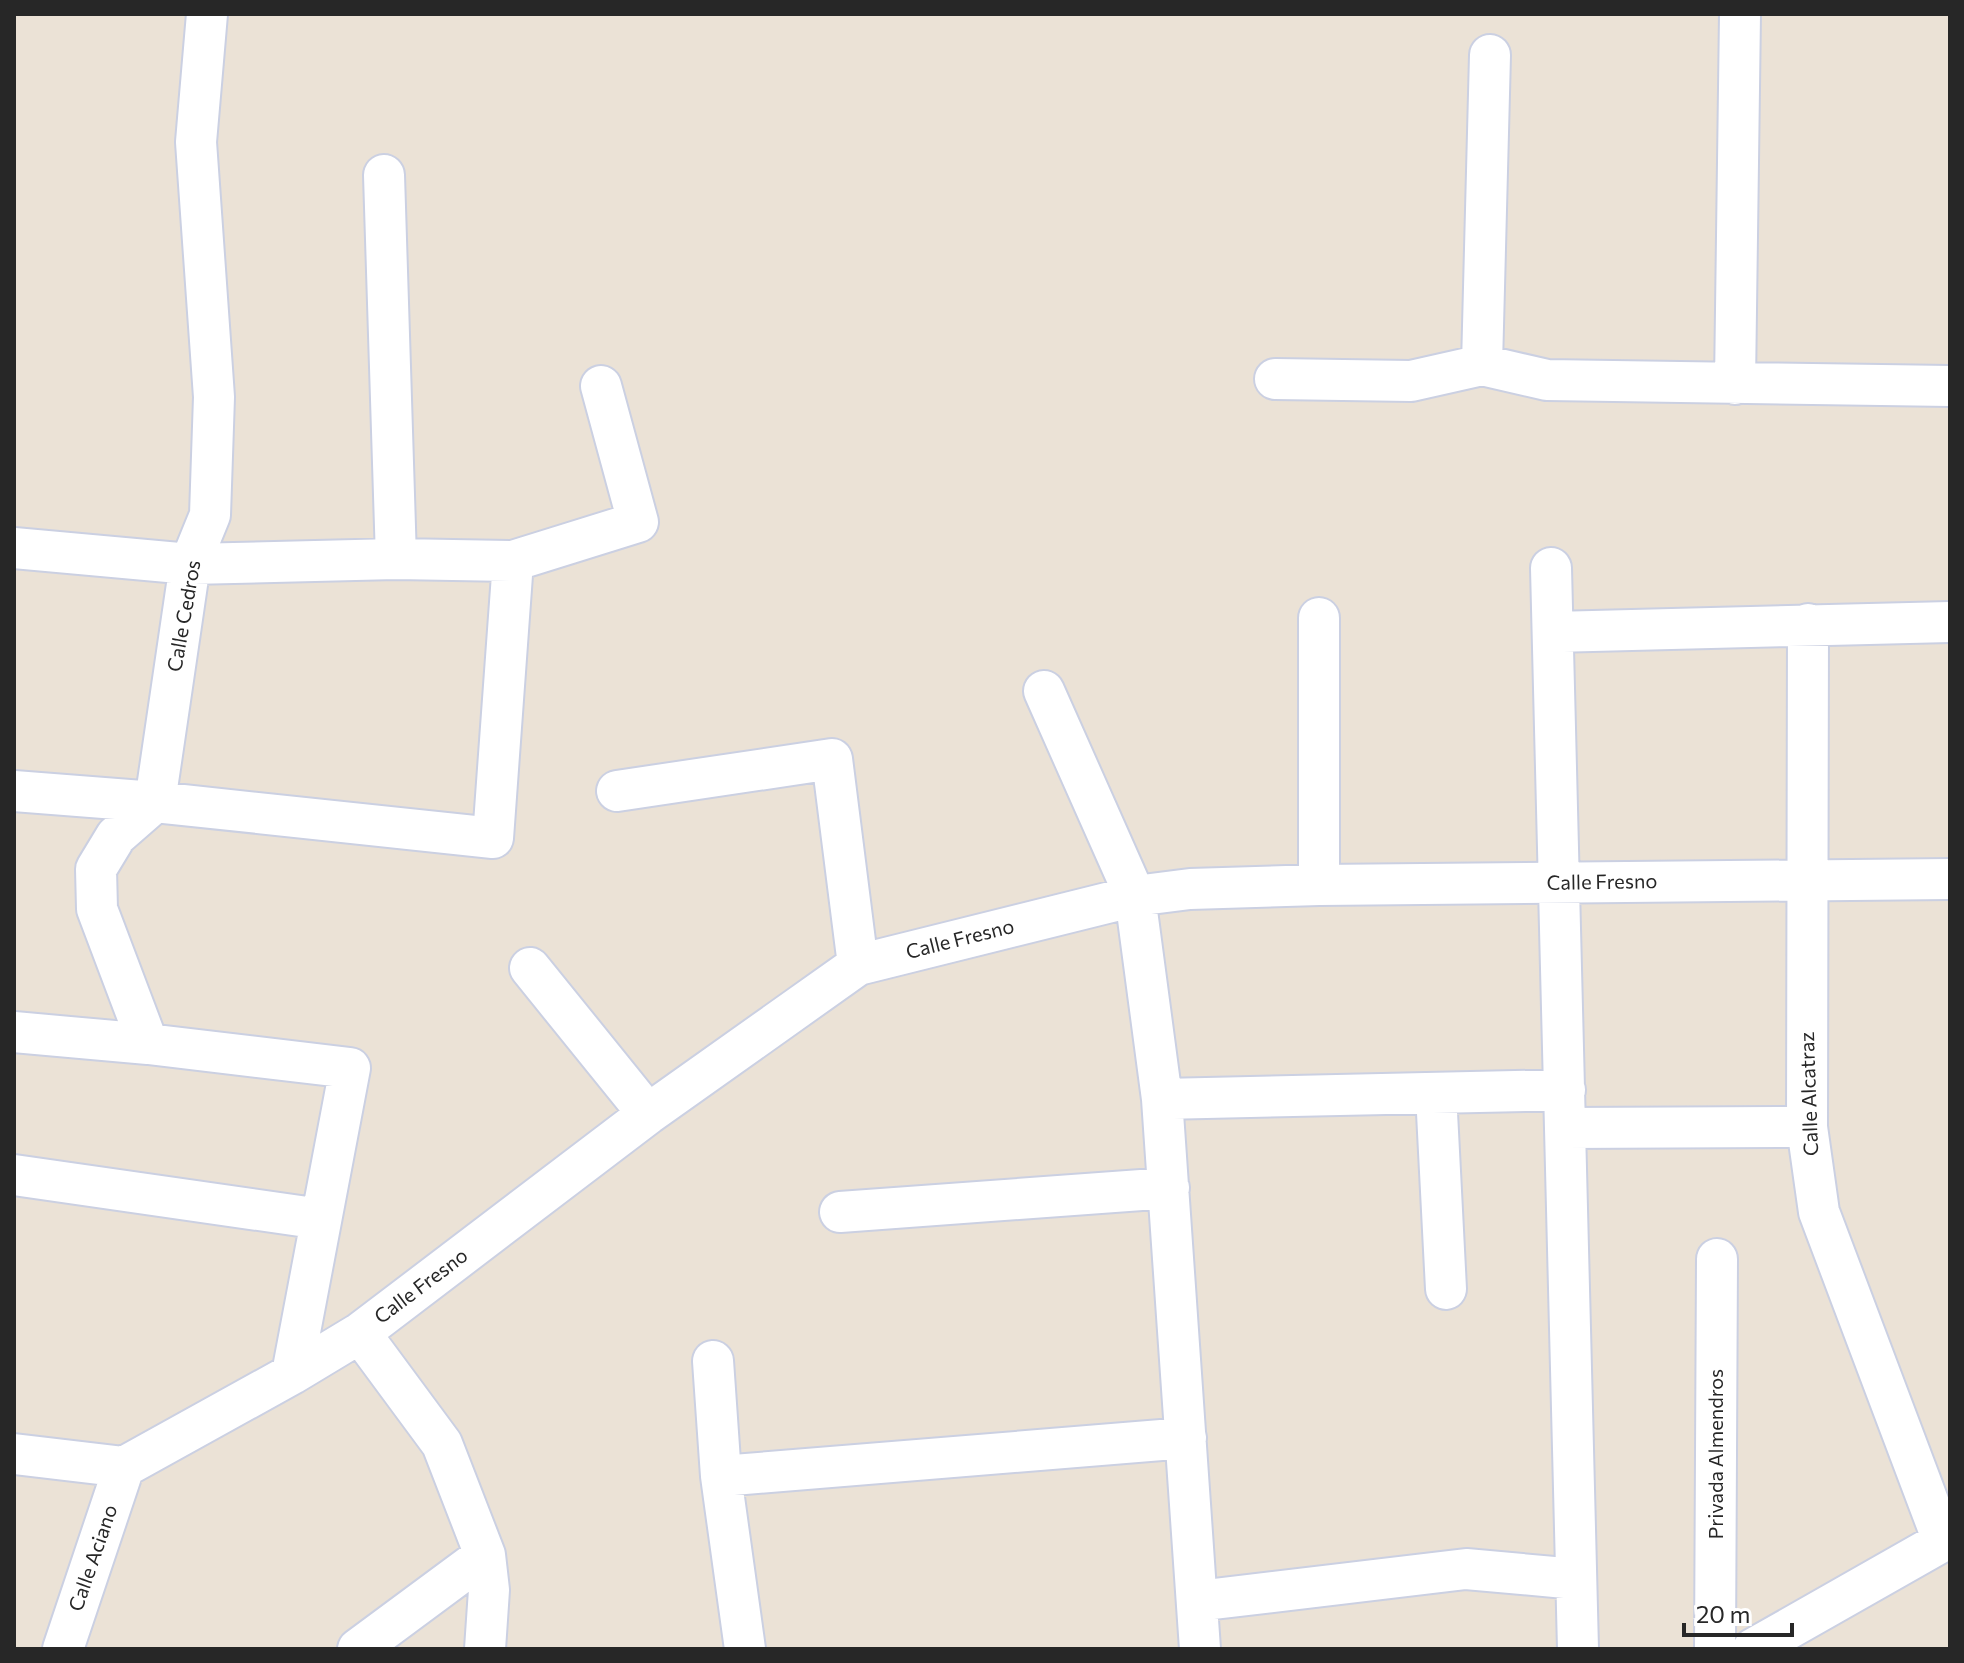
<svg xmlns="http://www.w3.org/2000/svg" width="1964" height="1663" font-family="Commissioner,sans-serif">
<rect width="100%" height="100%" fill="#ebe2d6"/>
<g fill="none" stroke-linecap="round" stroke-linejoin="round">
<defs>
<path id="street" d="M384,175L396,559
M1482,365L1490,55
M1275,379L1411,381L1482,365L1547,380L1950,386
M1735,384L1740,14
M14,548L190,564L396,559L513,561L638,522L601,386
M1551,568L1578,1649
M1808,624L1807,1127L1819,1212L1943,1541
M1553,632L1950,622
M1044,691L1135,896L1162,1099L1200,1649
M14,791L155,802L493,838L513,561
M617,791L832,759L858,965
M1319,885V618
M530,968L648,1114
M14,1032L148,1044L350,1068L292,1374
M148,1044L97,909L96,869L116,836L155,802L190,564L210,515L214,397L196,142L207,14
M1436,1093L1446,1289
M1162,1099L1565,1090
M1565,1128L1807,1127
M14,1175L321,1219
M840,1212L1169,1188
M360,1333L442,1444L485,1555L489,1590L485,1649
M713,1361L721,1476L745,1649
M14,1454L124,1467
M124,1467L292,1374L360,1333L648,1114L858,965L1135,896L1190,889L1319,885L1950,879
M721,1476L1186,1438
M1197,1601L1466,1569L1576,1579
M63,1649L124,1467
M358,1649L485,1555
M1715,1649L1717,1259
M1753,1649L1950,1537"/>
</defs>
<!-- street casing -->
<use href="#street" stroke="#cbd0e2" stroke-width="44"/>
<!-- street -->
<use href="#street" stroke="#fff" stroke-width="40"/>
</g>
<g text-anchor="middle" stroke-width="6" stroke-linejoin="round" paint-order="stroke">
<!-- street labels -->
<g font-size="20" fill="#272727" stroke="#fff">
<text transform="translate(184 616) rotate(-80)" y="7">Calle Cedros</text>
<text transform="translate(1602 882) rotate(-1)" y="7">Calle Fresno</text>
<text transform="translate(960 939) rotate(-14)" y="7">Calle Fresno</text>
<text transform="translate(1809 1094) rotate(-92)" y="7">Calle Alcatraz</text>
<text transform="translate(421 1286) rotate(-37)" y="7">Calle Fresno</text>
<text transform="translate(1716 1454) rotate(-90)" y="7">Privada Almendros</text>
<text transform="translate(93 1558) rotate(-71)" y="7">Calle Aciano</text>
</g>
</g>
<!-- border -->
<rect width="1964" height="1663" fill="none" stroke="#272727" stroke-width="32"/>
<!-- scale -->
<path d="M1684 1623v12h108v-12" fill="none" stroke="#272727" stroke-width="4"/>
<text x="1696" y="1623" font-size="24" fill="#272727" stroke="#ffffff" stroke-width="6" paint-order="stroke">20 m</text>
</svg>
